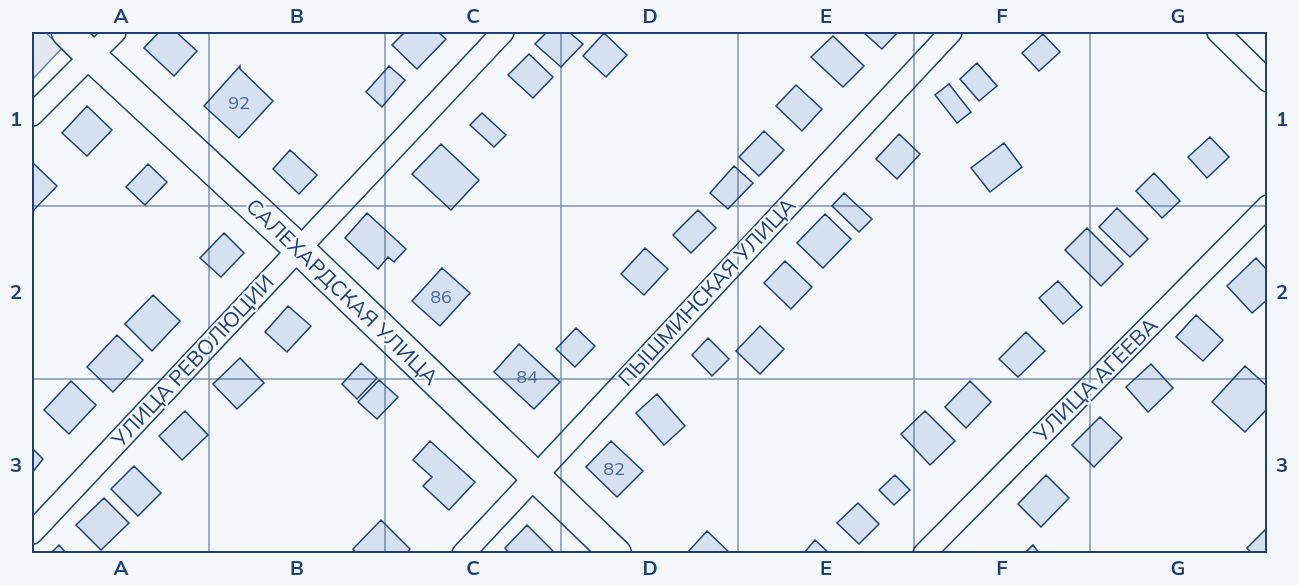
<svg xmlns="http://www.w3.org/2000/svg" width="1299" height="585" font-family="Mulish,sans-serif">
<rect width="100%" height="100%" fill="#f4f7fb"/>
<!-- parking -->
<path fill="#e3e8f0" stroke="#687fa3" stroke-width="1.5" d="M32,32H45L62,48L32,80Z"/>
<!-- building -->
<path fill="#d5e0f0" stroke="#1d3f73" stroke-width="1.5" d="M159,32H176L197,51L174,76L144,48Z
M405,32H438L446,39L417,69L392,45Z
M547,32H569L583,44L561,67L535,44Z
M863,32H898L882,49Z
M604,33L627,55L606,77L583,56Z
M1043,34L1060,52L1039,71L1022,53Z
M833,36L864,66L843,87L811,57Z
M529,54L553,77L533,98L508,75Z
M977,63L997,86L979,101L960,79Z
M240,66V69L273,101L239,138L204,106Z
M389,66L405,80L382,107L366,92Z
M949,84L971,112L957,123L935,95Z
M796,85L822,109L802,131L776,106Z
M87,106L112,130L87,156L62,133Z
M482,113L506,135L494,147L470,125Z
M764,131L784,150L759,176L739,157Z
M899,134L920,154L897,179L876,159Z
M1210,137L1229,157L1207,178L1188,157Z
M1004,143L1022,167L990,192L971,168Z
M441,144L479,180L451,210L412,174Z
M290,150L317,175L299,194L273,169Z
M32,162L57,186L32,212Z
M148,164L167,182L145,205L126,187Z
M734,166L753,183L728,209L710,193Z
M1154,173L1180,201L1162,218L1136,191Z
M844,193L872,219L859,232L832,206Z
M1117,208L1148,239L1130,257L1099,227Z
M698,210L716,228L691,253L673,235Z
M367,213L406,249L394,262L388,257L378,269L345,238Z
M825,214L851,239L823,268L797,243Z
M1087,228L1123,264L1101,286L1065,250Z
M224,233L244,253L221,277L200,258Z
M645,248L668,269L644,295L621,274Z
M1256,258L1268,271V299L1252,313L1227,286Z
M785,261L812,287L791,309L764,283Z
M442,268L470,293L440,326L412,301Z
M1058,281L1082,307L1063,324L1039,298Z
M153,295L180,321L152,351L125,324Z
M288,306L311,326L287,352L265,332Z
M1196,315L1223,340L1203,361L1176,337Z
M760,326L784,349L760,374L736,351Z
M576,328L595,346L575,367L556,349Z
M1026,332L1045,351L1018,377L999,359Z
M117,335L143,360L113,392L87,367Z
M708,338L729,359L712,376L692,355Z
M519,344L560,382L534,409L494,372Z
M240,358L264,383L237,409L213,384Z
M361,363L377,378L357,399L342,384Z
M1151,364L1173,388L1148,412L1126,387Z
M1245,366L1268,387V408L1245,432L1212,402Z
M379,380L398,397L377,419L358,402Z
M71,381L96,405L69,434L44,410Z
M970,381L991,402L966,428L945,407Z
M657,394L685,426L664,445L636,413Z
M185,411L208,435L182,460L159,436Z
M925,411L955,441L930,465L901,434Z
M1100,417L1122,438L1094,467L1072,445Z
M430,441L475,482L449,510L423,486L432,477L413,460Z
M611,441L643,471L617,497L586,467Z
M32,448L43,459L32,473Z
M134,466L161,493L138,516L111,489Z
M895,475L910,490L894,505L879,490Z
M1046,475L1069,498L1041,527L1018,504Z
M104,498L129,523L101,550L76,525Z
M858,503L879,524L859,544L837,523Z
M381,520L410,549L406,554H357L353,549Z
M527,525L553,551L551,554H510L505,548Z
M1268,527V554H1252L1247,548Z
M707,531L730,553V554H686Z
M815,540L830,554H803Z
M59,545L67,554H50Z
M1033,545L1040,554H1024Z"/>
<g fill="none" stroke-linecap="round" stroke-linejoin="round">
<defs>
<path id="street" d="M1218,32L1268,81
M32,115L115,32
M32,533L503,32
M463,554L951,32
M924,554L1268,206"/>
<path id="secondary" d="M67,32L91,56L299,249L616,554"/>
</defs>
<!-- street casing -->
<use href="#street" stroke="#1d3f73" stroke-width="24"/>
<!-- secondary casing -->
<use href="#secondary" stroke="#1d3f73" stroke-width="33"/>
<!-- street -->
<use href="#street" stroke="#f4f7fb" stroke-width="21"/>
<!-- secondary -->
<use href="#secondary" stroke="#f4f7fb" stroke-width="30"/>
</g>
<!-- grid -->
<path fill="none" stroke="#1d3f73" stroke-width="1.5" stroke-opacity="0.55" d="M209,32V554M385,32V554M561,32V554M738,32V554M914,32V554M1090,32V554M32,206H1268M32,379H1268"/>
<g text-anchor="middle" stroke-width="4.5" stroke-linejoin="round" paint-order="stroke">
<!-- number labels -->
<g font-size="18" fill="#4b6792">
<text x="239" y="109">92</text>
<text x="441" y="303">86</text>
<text x="527" y="383">84</text>
<text x="614" y="475">82</text>
</g>
<!-- street labels -->
<g font-size="21" fill="#1d3f73" stroke="#f4f7fb">
<text transform="translate(342 292) rotate(44)" y="7">САЛЕХАРДСКАЯ УЛИЦА</text>
<text transform="translate(707 292) rotate(-47)" y="7">ПЫШМИНСКАЯ УЛИЦА</text>
<text transform="translate(193 361) rotate(-47)" y="7">УЛИЦА РЕВОЛЮЦИИ</text>
<text transform="translate(1096 380) rotate(-45)" y="7">УЛИЦА АГЕЕВА</text>
</g>
</g>
<!-- border -->
<rect width="1299" height="585" fill="none" stroke="#f4f7fb" stroke-width="66"/>
<rect x="33" y="33" width="1233" height="519" fill="none" stroke="#1d3f73" stroke-width="2"/>
<g font-size="20" text-anchor="middle" font-weight="bold" fill="#1d3f73">
<text x="121" y="23">A</text>
<text x="297" y="23">B</text>
<text x="473" y="23">C</text>
<text x="650" y="23">D</text>
<text x="826" y="23">E</text>
<text x="1002" y="23">F</text>
<text x="1178" y="23">G</text>
<text x="16" y="126">1</text>
<text x="1282" y="126">1</text>
<text x="16" y="299">2</text>
<text x="1282" y="299">2</text>
<text x="16" y="472">3</text>
<text x="1282" y="472">3</text>
<text x="121" y="575">A</text>
<text x="297" y="575">B</text>
<text x="473" y="575">C</text>
<text x="650" y="575">D</text>
<text x="826" y="575">E</text>
<text x="1002" y="575">F</text>
<text x="1178" y="575">G</text>
</g>
</svg>
